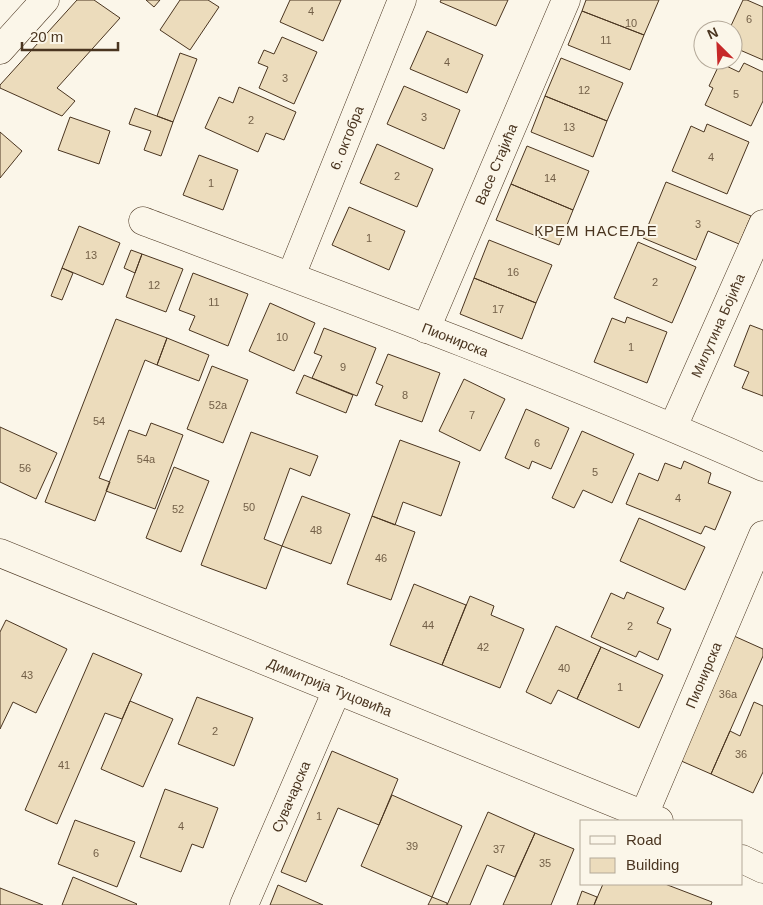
<svg xmlns="http://www.w3.org/2000/svg" width="763" height="905" font-family="Arial,sans-serif">
<rect width="100%" height="100%" fill="#fbf6e9"/>
<!-- building -->
<path fill="#ecdcbc" stroke="#4a3520" d="M77,0H94L120,18L57,88L75,101L62,116L0,88V85Z
M146,0H160L154,7Z
M180,0H208L219,7L190,50L160,30Z
M290,0H341L323,41L280,22Z
M441,0H508L496,26L440,2Z
M586,0H659L644,35L582,11Z
M743,0H747L763,7V60L733,47V30H729Z
M582,11L644,35L630,70L568,45Z
M427,31L483,55L467,93L410,69Z
M282,37L317,52L294,104L259,88L268,67L258,63L264,50L274,54Z
M180,53L197,59L173,122L157,116Z
M561,58L623,83L607,121L545,96Z
M720,63L739,72L744,63L763,72V101L751,126L705,105L713,88L709,86Z
M404,86L460,110L444,149L387,124Z
M239,87L296,112L284,140L266,133L258,152L205,128L219,97L233,103Z
M545,96L607,121L593,157L531,132Z
M135,108L173,122L161,156L144,150L151,131L129,124Z
M70,117L110,131L99,164L58,150Z
M707,124L749,142L727,194L672,171L691,126L704,132Z
M0,132L22,151L0,178Z
M377,144L433,169L417,207L360,183Z
M527,146L589,171L573,210L511,184Z
M199,155L238,170L223,210L183,195Z
M666,182L751,216L739,244L708,231L696,260L643,238Z
M511,184L573,210L559,245L496,220Z
M349,207L405,231L389,270L332,245Z
M79,226L120,243L103,285L62,268Z
M489,240L552,265L536,303L474,278Z
M638,242L696,267L672,323L614,298Z
M131,250L142,254L135,273L124,268Z
M142,254L183,269L166,312L126,297Z
M62,268L73,273L62,300L51,296Z
M193,273L248,294L228,346L189,330L195,316L179,310Z
M474,278L536,303L522,339L460,314Z
M270,303L315,323L294,371L249,351Z
M627,317L667,332L647,383L594,362L612,318L625,323Z
M116,319L167,338L157,365L145,360L99,478L110,482L95,521L45,502Z
M750,325L763,330V396L742,388L749,372L734,366Z
M324,328L376,348L357,396L312,378L322,356L314,353Z
M167,338L209,355L199,381L157,365Z
M388,354L440,373L422,422L375,405L383,386L376,383Z
M212,366L248,380L223,443L187,429Z
M304,375L353,395L346,413L296,393Z
M464,379L505,399L480,451L439,431Z
M526,409L569,428L551,469L532,461L529,469L505,458Z
M151,423L183,435L155,509L106,491L129,430L146,436Z
M0,427L57,453L36,499L0,482Z
M582,431L634,454L612,503L583,490L574,508L552,498Z
M251,432L318,456L310,476L290,468L264,539L282,546L266,589L201,565Z
M400,440L460,462L441,516L403,502L395,525L372,516Z
M684,461L711,473L708,483L731,492L715,530L705,526L701,534L626,504L639,473L658,481L665,463L681,469Z
M174,467L209,481L181,552L146,538Z
M302,496L350,514L331,564L282,546Z
M372,516L415,532L391,600L347,584Z
M639,518L705,547L685,590L620,561Z
M414,584L466,605L442,665L390,645Z
M627,592L664,608L657,623L671,629L658,660L639,651L636,657L591,637L611,593L624,599Z
M470,596L494,606L491,615L524,629L500,688L442,665Z
M6,620L67,649L36,713L13,702L0,729V632Z
M556,626L601,647L577,699L558,690L551,704L526,692Z
M734,636L763,649V656L711,774L679,760Z
M601,647L663,675L639,728L577,699Z
M93,653L142,674L122,719L105,713L57,824L25,810Z
M197,697L253,718L234,766L178,744Z
M130,701L173,719L143,787L101,769Z
M754,702L763,706V772L753,793L711,774L730,731L740,736Z
M332,751L398,779L379,825L338,808L306,882L281,872Z
M165,789L218,808L203,848L192,844L181,872L140,857Z
M392,795L462,826L432,897L361,866Z
M488,812L535,833L515,877L487,865L470,905H447Z
M75,820L135,842L117,887L58,864Z
M535,833L574,849L551,905H503Z
M73,877L137,904L136,905H62Z
M603,884H665L712,902L711,905H594Z
M278,885L323,905H270Z
M0,888L43,905H0Z
M582,891L597,897L594,905H577Z
M432,897L447,903V905H428Z"/>
<g fill="none" stroke-linecap="round" stroke-linejoin="round">
<defs>
<g id="minor">
<path d="M0,50L45,0"/>
<path id="s1" d="M143,221C351,299 560,377 763,467"/>
<path id="s2" d="M291,276L402,0"/>
<path id="s3" d="M426,329L566,0"/>
<path id="s4" d="M673,427L763,224"/>
<path id="s5" d="M0,553L659,821"/>
<path id="s6" d="M644,815L763,535"/>
<path d="M742,859L763,869"/>
<path id="s7" d="M244,905L337,690"/>
</g>
</defs>
<!-- minor casing -->
<use href="#minor" stroke="#4a3520" stroke-width="29"/>
<!-- minor -->
<use href="#minor" stroke="#fbf6e9" stroke-width="28"/>
</g>
<g text-anchor="middle" stroke-width="4" stroke-linejoin="round" paint-order="stroke">
<!-- number labels -->
<g font-size="11" fill="#725f47">
<text x="311" y="15">4</text>
<text x="749" y="23">6</text>
<text x="631" y="27">10</text>
<text x="606" y="44">11</text>
<text x="447" y="66">4</text>
<text x="285" y="82">3</text>
<text x="584" y="94">12</text>
<text x="736" y="98">5</text>
<text x="424" y="121">3</text>
<text x="251" y="124">2</text>
<text x="569" y="131">13</text>
<text x="711" y="161">4</text>
<text x="397" y="180">2</text>
<text x="550" y="182">14</text>
<text x="211" y="187">1</text>
<text x="698" y="228">3</text>
<text x="369" y="242">1</text>
<text x="91" y="259">13</text>
<text x="513" y="276">16</text>
<text x="655" y="286">2</text>
<text x="154" y="289">12</text>
<text x="214" y="306">11</text>
<text x="498" y="313">17</text>
<text x="282" y="341">10</text>
<text x="631" y="351">1</text>
<text x="343" y="371">9</text>
<text x="405" y="399">8</text>
<text x="218" y="409">52a</text>
<text x="472" y="419">7</text>
<text x="99" y="425">54</text>
<text x="537" y="447">6</text>
<text x="146" y="463">54a</text>
<text x="25" y="472">56</text>
<text x="595" y="476">5</text>
<text x="678" y="502">4</text>
<text x="249" y="511">50</text>
<text x="178" y="513">52</text>
<text x="316" y="534">48</text>
<text x="381" y="562">46</text>
<text x="428" y="629">44</text>
<text x="630" y="630">2</text>
<text x="483" y="651">42</text>
<text x="564" y="672">40</text>
<text x="27" y="679">43</text>
<text x="620" y="691">1</text>
<text x="728" y="698">36a</text>
<text x="215" y="735">2</text>
<text x="741" y="758">36</text>
<text x="64" y="769">41</text>
<text x="319" y="820">1</text>
<text x="181" y="830">4</text>
<text x="412" y="850">39</text>
<text x="499" y="853">37</text>
<text x="96" y="857">6</text>
<text x="545" y="867">35</text>
</g>
<!-- street labels -->
<g font-size="14" fill="#4a3520" stroke="#fbf6e9">
<text dy="5" stroke="none"><textPath href="#s2" startOffset="149">6. октобра</textPath></text>
<text dy="5" stroke="none"><textPath href="#s3" startOffset="179">Васе Стајића</textPath></text>
<text dy="5" stroke="none"><textPath href="#s4" startOffset="111">Милутина Бојића</textPath></text>
<text dy="5" stroke="none"><textPath href="#s1" startOffset="334">Пионирска</textPath></text>
<text dy="5" stroke="none"><textPath href="#s6" startOffset="152">Пионирска</textPath></text>
<text dy="5" stroke="none"><textPath href="#s5" startOffset="356">Димитрија Туцовића</textPath></text>
<text dy="5" stroke="none"><textPath href="#s7" startOffset="118">Сувачарска</textPath></text>
</g>
<!-- neighbourhood labels -->
<g font-size="15" letter-spacing="1" fill="#4a3520" stroke="#fbf6e9">
<text x="596" y="236">КРЕМ НАСЕЉЕ</text>
</g>
</g>
<!-- legend -->
<rect x="580" y="820" width="162" height="65" fill="#fbf6e9" stroke="#b4a999"/>
<rect x="590" y="836" width="25" height="8" fill="#fbf6e9" stroke="#b4a999"/>
<text x="626" y="845" font-size="15" fill="#4a3520">Road</text>
<rect x="590" y="858" width="25" height="15" fill="#ecdcbc" stroke="#b4a999"/>
<text x="626" y="870" font-size="15" fill="#4a3520">Building</text>
<!-- north arrow -->
<g transform="translate(718 45) rotate(336)"><circle r="24" fill="#fbf6e9" stroke="#b4a999"/>
<path d="M0-4L9 19L0 12L-9 19Z" fill="#c62828"/>
<text y="-8" font-size="14" font-weight="bold" text-anchor="middle" fill="#4a3520">N</text>
</g>
<!-- scale -->
<path d="M22 42v8h96v-8" fill="none" stroke="#4a3520" stroke-width="2.5"/>
<text x="30" y="42" font-size="15" fill="#4a3520" stroke="#fbf6e9" stroke-width="4" paint-order="stroke">20 m</text>
</svg>
